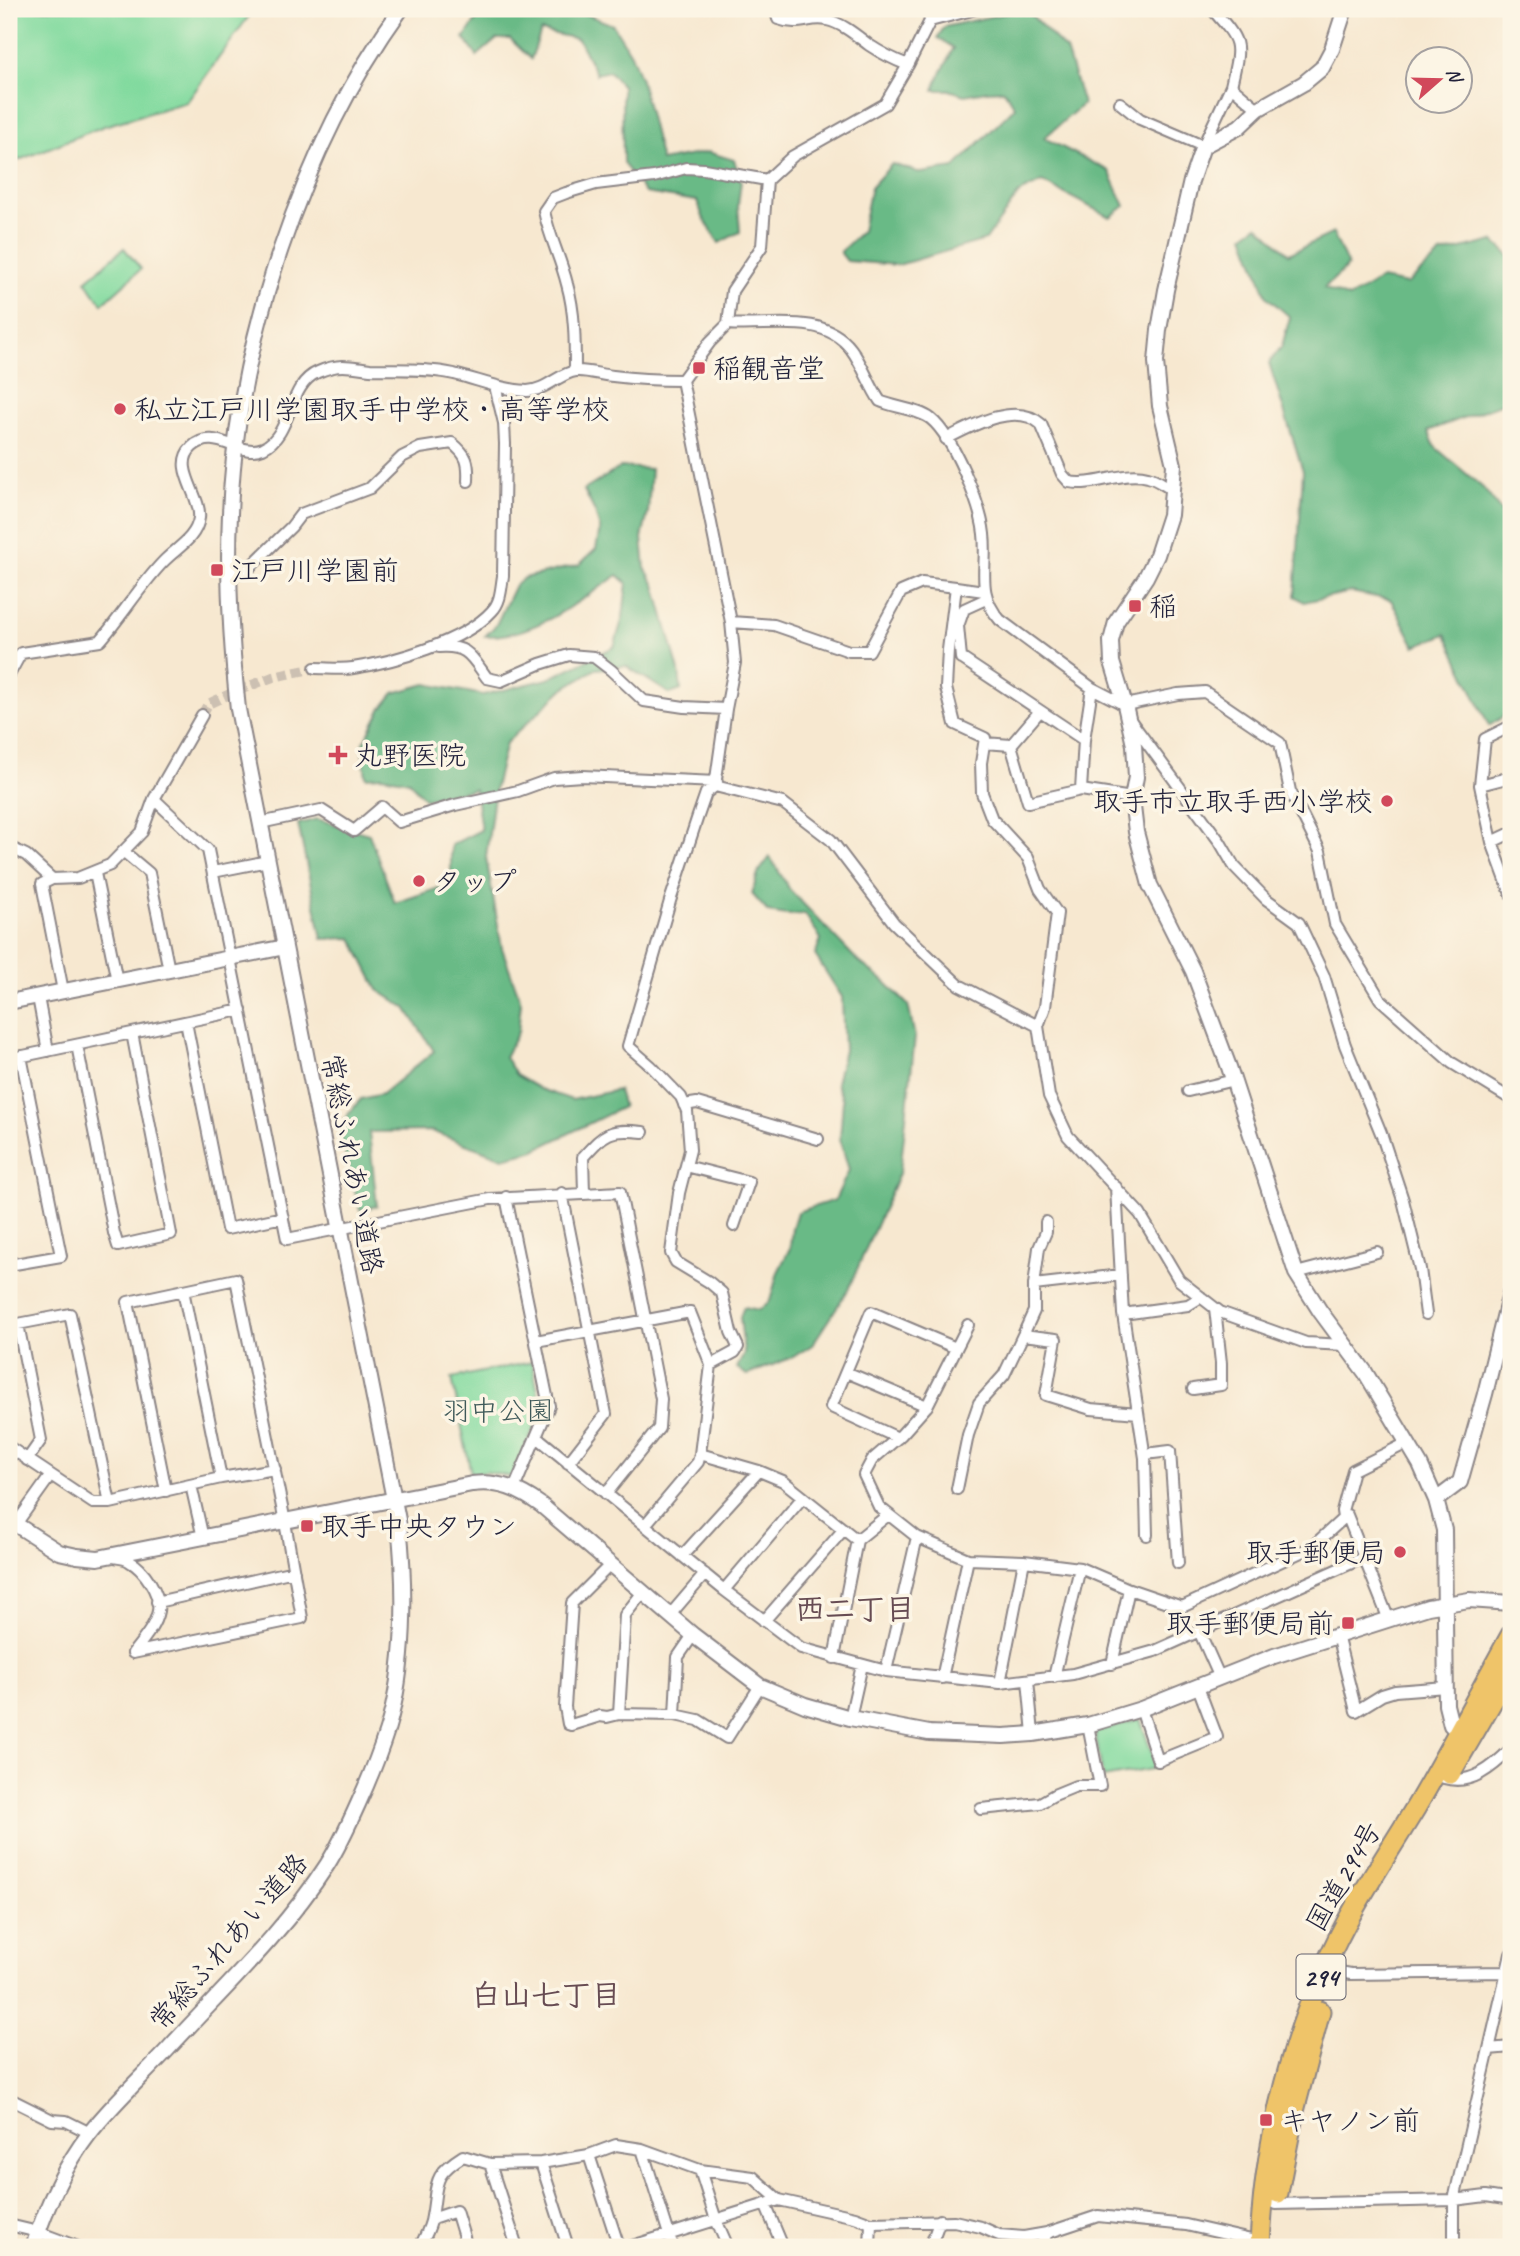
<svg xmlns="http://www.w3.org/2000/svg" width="1520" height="2256" font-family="Caveat,'Klee One',sans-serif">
<rect width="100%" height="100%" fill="#fcf5e5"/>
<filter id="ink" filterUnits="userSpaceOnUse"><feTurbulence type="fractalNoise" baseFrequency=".0143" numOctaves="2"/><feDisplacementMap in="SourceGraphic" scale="14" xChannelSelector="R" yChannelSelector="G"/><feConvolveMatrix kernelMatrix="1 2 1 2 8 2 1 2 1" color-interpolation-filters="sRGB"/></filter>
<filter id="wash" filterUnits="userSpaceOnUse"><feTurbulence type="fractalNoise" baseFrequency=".00686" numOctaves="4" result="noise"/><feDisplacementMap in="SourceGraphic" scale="28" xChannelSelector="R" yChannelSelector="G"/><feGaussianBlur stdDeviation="1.57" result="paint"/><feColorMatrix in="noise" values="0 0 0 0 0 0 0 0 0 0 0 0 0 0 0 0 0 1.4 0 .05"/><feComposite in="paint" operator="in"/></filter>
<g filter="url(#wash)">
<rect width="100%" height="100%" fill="#f7e8d0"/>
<!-- green -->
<path fill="#82da9f" stroke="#527e6d" stroke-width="2" d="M9,9H254L187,102L104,126L9,164Z
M124,248L141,269L102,304L86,281Z
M532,1362L540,1401L536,1424L513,1477L487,1472L471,1474L452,1378Z
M1140,1719L1157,1768L1103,1778L1095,1732Z"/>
<!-- forest -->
<path fill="#69ba86" stroke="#466e60" stroke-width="2" d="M484,9H573L613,25L631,54L641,80L661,161L708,152L734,160L741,181L738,205L740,232L719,243L703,217L697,201L645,193L623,163L622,86L609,71L596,74L578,39L541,31L531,59L510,39H497L477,56L464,38Z
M1025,9L1066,50L1083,104L1044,138L1109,171L1125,206L1110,217L1042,182L1019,193L986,240L898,265L847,261L840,252L862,231L871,187L892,164L921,173L954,168L1015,107L1004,90L986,91L965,95L949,90H934C937,80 941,73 946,64C950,58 949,53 954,48L938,38L944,27Z
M1258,225L1289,254L1333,233L1348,266L1324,288L1349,298L1381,279L1407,284L1441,254L1493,241L1511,257V400L1428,431L1435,447L1483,488L1511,524V711L1489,726L1446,634L1415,646L1391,600L1351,592L1304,602L1295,596L1303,471L1269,363L1282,346L1290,317L1267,297L1244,235Z
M621,467L651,469L648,513L642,538L645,568L655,585L679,671L681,690L670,694L626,666L596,669L564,688L506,743L495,788L486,857L502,948L521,1002L518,1032L505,1057L516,1075L540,1089L572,1100L618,1090L623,1107L535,1150L503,1158L431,1131L369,1132L377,1206L360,1210L338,1127L361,1099L382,1094L434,1051L406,1008L378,990L352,938L322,939L298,824L317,819L369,834L395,903L451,884V845L481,830L475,789L425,799L409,781L382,776L366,777L362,746L381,709L394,693L426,684L483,695L548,679L614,647L623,617L627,583L618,575C579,601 533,638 485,636L496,625L515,585L524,578L579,565L596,549L600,529L595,512L584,490Z
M770,857L790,890L857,960L885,982L908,1005L915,1037L900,1171L848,1290L812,1345L793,1357L747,1375L737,1368L744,1353L740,1317L744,1307L759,1310L770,1301L778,1272L790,1248L792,1228L797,1212L835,1200L849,1170L840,1139L843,1100L836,1083L844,1050L842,997L815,955L821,939L805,914L787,915L768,912L752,894L758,873Z"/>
</g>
<g filter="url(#ink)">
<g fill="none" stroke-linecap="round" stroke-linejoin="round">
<!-- minor-tunnel -->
<path stroke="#ccc0b2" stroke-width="10" stroke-dasharray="10 5" stroke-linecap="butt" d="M202,715L208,704L234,692L273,677L315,668"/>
<defs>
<path id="minor" d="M775,9L778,19C800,27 810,16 827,20C842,23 857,36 869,45C881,53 895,60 908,65
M1212,9C1242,43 1241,42 1231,86L1258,109
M930,21L976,9
M1120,103L1140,119L1203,146L1231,86
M728,324L732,291L762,246L767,180L793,156L885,104L908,65L930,21L928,9
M575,371C575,342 575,312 567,284C561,259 549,236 544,211L553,198L566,193L596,184L654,177L686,168L704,169L767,180
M682,380L731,622L735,663L726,709L715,786L783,803L831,840L894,923L959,985L1038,1026L1049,1096L1068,1136L1140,1214L1179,1280L1220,1312L1306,1343L1345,1345
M946,439C971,426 1016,401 1041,424L1062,474L1069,482C1095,487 1123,470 1148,477C1157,479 1165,486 1173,490
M229,577L245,572L291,527L301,514L370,488L402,457L420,448L452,443C467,455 469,462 468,481
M984,591L956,587L948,650L946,688L955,724L985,738L981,763L982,793L992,819L1028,858L1040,889L1057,913L1045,1007L1038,1026
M986,599L964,609L958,626L961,658L1084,740
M731,622L774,625L849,651H869L901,592L922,583L956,587
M439,647C468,645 471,656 487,678L501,681L540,664L569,655L594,657L611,670L644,701L684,707L726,709
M315,668C327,668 341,670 353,668C393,662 464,642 492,611C501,602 501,588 503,576L505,444L504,423L495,386
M9,675L21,653L100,641C122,616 140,586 163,562C176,548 196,539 199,518C202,496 171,467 192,447C215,426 239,458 263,448C293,434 287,385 318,372C325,369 335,366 343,366C352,366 361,368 370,369C398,370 426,368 454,374C479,380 502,390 527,391C545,391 560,373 576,371C587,370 601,375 613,376C636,379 658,380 682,380L710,342L728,324C767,328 822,311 851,349C863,365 869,385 880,401C893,407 920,410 931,419C953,437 981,505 984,534C988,567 975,592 1000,620L1092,688L1125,705L1178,694L1205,692L1280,743L1290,791L1320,851L1335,924L1380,999L1452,1063L1511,1099
M1092,688L1084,740L1081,790L1132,798
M1040,711L1011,745L1028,802L1081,790
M1130,720L1220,842L1234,866L1266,899L1299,923L1324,976L1345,1045L1381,1133L1403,1200L1420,1269L1426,1314
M1511,726L1485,739L1480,785L1492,842L1511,894
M985,743L1011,745
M1480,785L1511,777
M154,799L202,715
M260,823L321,810L354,831L382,807L399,822L455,805L518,791L554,778L582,776L717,782
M1492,842L1511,833
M9,847L26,855L52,879L78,878L110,865L142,832L154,799L208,850L287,1239L490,1199L620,1192L661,1399L659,1428L606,1494
M124,852L149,873L169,970
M213,872L268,861
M95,873L117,981
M52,879L42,884L63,991
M38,997L48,1051
M186,1022L227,1229L283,1217
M77,1045L114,1233L118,1246L171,1234L132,1033
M9,1059L241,1010
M1188,1091L1234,1080
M684,1105L697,1103L818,1139
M686,1166L749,1182L734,1226
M1116,1187L1123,1314
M562,1193L606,1414L568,1463
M584,1193L583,1157C605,1133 609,1128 643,1132
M506,1197L549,1406L514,1489
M9,1265L61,1256L21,1056
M1296,1273L1377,1252
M1034,1285L1121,1275
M183,1290L221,1478
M968,1325L927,1406L901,1435L872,1460L864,1475L879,1507L917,1537L968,1559L1024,1561L1080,1568L1129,1589L1182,1607L1312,1547L1347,1515L1389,1620
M1023,1335L1034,1311V1285L1039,1248L1046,1232V1222
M536,1341L690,1312L711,1365L700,1454L698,1462L645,1525
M711,1365L735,1352L738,1347L731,1332L722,1293L709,1282L676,1262L671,1253L679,1193L690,1150L687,1111L681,1097L651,1066L628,1046L670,901L697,819L706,793L715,786
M846,1372L927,1406
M1193,1389L1221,1385V1363L1215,1308
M537,1437L724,1590L801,1648L886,1671L1000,1683L1073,1674L1155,1651L1365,1557
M898,1438L831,1407L871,1312L956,1348
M9,1447L93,1503H110L221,1478L275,1469
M700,1454L759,1471L783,1481L857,1540
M1145,1454L1170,1451L1178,1563
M27,1460L41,1440L18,1324L70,1314L110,1503
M191,1485L203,1538
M957,1489L968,1435L979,1403L1004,1375L1023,1335L1056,1339L1046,1395L1091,1409L1138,1413
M1343,1518L1342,1511L1353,1470L1407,1443
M16,1524L51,1475
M1147,1535L1145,1458L1123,1314L1188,1305L1201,1297
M682,1556L759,1471
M113,1557C118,1558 125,1558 129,1561C144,1569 161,1594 158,1611C155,1627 142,1641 133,1653
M610,1565L572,1603L565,1707L568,1724L571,1725L600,1716L607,1717L619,1714L675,1715L698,1720L727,1738L760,1686
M724,1590L803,1497
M157,1602L294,1571
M670,1615L705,1574
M764,1621L844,1529
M1199,1631L1220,1678
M1337,1635L1356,1711L1382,1695L1395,1691L1446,1687
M133,1653L302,1618L285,1522L236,1279L128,1302L166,1491
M834,1658L857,1540L888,1515
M1112,1664L1129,1589
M886,1671L917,1537
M1054,1677L1080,1568
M942,1678L968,1559
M1028,1680L1033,1734
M1000,1683L1024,1561
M1141,1709L1158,1761L1217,1737L1198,1687
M619,1714L625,1615L643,1592
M675,1715L678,1657L693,1635
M850,1718L862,1665
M1444,1778C1471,1786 1493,1767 1511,1749
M981,1809L1040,1803L1054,1795L1076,1786H1100L1088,1725
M1511,1954L1489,2049L1511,2047
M1334,1971L1351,1974L1506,1972
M9,2108L14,2101L52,2120L66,2121L90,2133
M642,2149L673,2247
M589,2155L619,2247
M541,2163L568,2247
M490,2164L517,2247
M700,2170L716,2220L728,2247
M765,2204L783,2247
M1276,2204L1454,2200L1486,2196L1511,2200
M432,2219L456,2211L467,2247
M9,2225L38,2232L78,2247
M420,2247C424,2238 431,2227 432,2216C438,2184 431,2176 463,2156L490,2164L541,2163L589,2155L616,2145L642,2149L700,2170L753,2177L779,2200L855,2217L871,2223L954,2221L981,2227L999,2235L1024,2237L1047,2233L1098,2216L1186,2225L1260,2242
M629,2247L779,2200
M870,2247L871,2223
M930,2247L940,2220
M1041,2247L1047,2233
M1454,2247V2200L1489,2049"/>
<path id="tertiary" d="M1345,9L1332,49L1322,68L1304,83L1258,109L1239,127L1203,146L1191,181L1166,290L1159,330L1156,362L1160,406L1174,465L1170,515L1157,555L1146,577L1116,622L1111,641L1112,662L1125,705L1134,745L1136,777L1132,798L1136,832L1150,885L1193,971L1229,1067L1296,1273L1320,1311L1365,1372L1420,1464L1436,1500L1444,1530L1446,1705L1451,1725L1458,1732
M9,1002L285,947
M1436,1500L1460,1482L1485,1394L1510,1293
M9,1520L59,1552L77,1556L98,1558L472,1484C499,1480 520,1490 541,1505L693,1635L760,1686L805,1705L850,1718L929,1733L1003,1736L1033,1734L1088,1725L1141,1709L1274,1656L1428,1607L1469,1600L1511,1603
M33,2247C46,2207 63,2168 89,2134C112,2104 142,2077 168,2049C222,1990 283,1933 327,1865C339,1846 349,1824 358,1804C369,1780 379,1755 387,1730C406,1668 406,1589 399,1525L238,709C231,644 227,579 230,514C236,345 302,146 401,9"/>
<path id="trunk" d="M1450,1774L1511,1669
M1278,2193L1294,2111L1320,2011
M1260,2247C1263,2155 1287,2053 1324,1969C1348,1912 1384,1860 1416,1807C1449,1751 1479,1693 1511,1635"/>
</defs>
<!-- minor casing -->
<use href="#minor" stroke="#8c8586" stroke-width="14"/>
<!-- tertiary casing -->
<use href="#tertiary" stroke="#8c8586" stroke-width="18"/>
<!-- trunk casing -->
<use href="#trunk" stroke="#8c8586" stroke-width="23"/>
<!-- minor -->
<use href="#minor" stroke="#fff" stroke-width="10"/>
<!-- tertiary -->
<use href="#tertiary" stroke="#fff" stroke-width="14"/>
<!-- trunk -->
<use href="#trunk" stroke="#efc469" stroke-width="19"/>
</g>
</g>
<!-- markers -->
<g fill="#d1495b" stroke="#fcf5e5" stroke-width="2.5">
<rect x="692" y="361" width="14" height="14" rx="3.5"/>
<circle cx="120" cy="409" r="7"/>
<rect x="210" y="563" width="14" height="14" rx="3.5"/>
<rect x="1128" y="599" width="14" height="14" rx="3.5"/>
<path d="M334.5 744.5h7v7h7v7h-7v7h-7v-7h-7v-7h7z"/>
<circle cx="1387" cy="801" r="7"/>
<circle cx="419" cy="881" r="7"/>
<rect x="300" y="1519" width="14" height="14" rx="3.5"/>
<circle cx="1400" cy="1552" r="7"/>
<rect x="1341" y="1616" width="14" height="14" rx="3.5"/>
<rect x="1259" y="2113" width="14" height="14" rx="3.5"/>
</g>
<g text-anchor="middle" stroke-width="7" stroke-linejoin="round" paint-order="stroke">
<!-- shield labels -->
<rect fill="#fcf5e5" stroke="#63616e" stroke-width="2" x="1296.5" y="1954.5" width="49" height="45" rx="5"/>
<g font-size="26" font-weight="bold" fill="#22223b">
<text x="1321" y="1986">294</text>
</g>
<!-- poi labels -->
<g font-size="28" fill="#22223b" stroke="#fcf5e5" text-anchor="start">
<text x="713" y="378">稲観音堂</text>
<text x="134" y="419">私立江戸川学園取手中学校・高等学校</text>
<text x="231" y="580">江戸川学園前</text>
<text x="1149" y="616">稲</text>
<text x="354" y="765">丸野医院</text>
<text x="1373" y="811" text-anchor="end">取手市立取手西小学校</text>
<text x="433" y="891">タップ</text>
<text x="321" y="1536">取手中央タウン</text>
<text x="1386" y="1562" text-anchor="end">取手郵便局</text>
<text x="1334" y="1633" text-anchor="end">取手郵便局前</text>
<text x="1280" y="2130">キヤノン前</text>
</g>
<!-- street labels -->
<g font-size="28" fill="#22223b" stroke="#fcf5e5">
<text transform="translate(353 1164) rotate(79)" y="10">常総ふれあい道路</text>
<text transform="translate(1343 1876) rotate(-60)" y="10">国道294号</text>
<text transform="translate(228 1941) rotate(-49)" y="10">常総ふれあい道路</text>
</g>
<!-- park labels -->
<g font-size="28" fill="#3f5959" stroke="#fcf5e5">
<text x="498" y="1420">羽中公園</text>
</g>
<!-- neighbourhood labels -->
<g font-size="30" font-weight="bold" fill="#674c53" stroke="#fcf5e5">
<text x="855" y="1619">西二丁目</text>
<text x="546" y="2005">白山七丁目</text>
</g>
</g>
<!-- margin -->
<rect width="1520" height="2256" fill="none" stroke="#fcf5e5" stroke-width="35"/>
<!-- north arrow -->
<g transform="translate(1439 80) rotate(70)"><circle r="33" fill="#fcf5e5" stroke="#a5a1a1" stroke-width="2"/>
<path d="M0-5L12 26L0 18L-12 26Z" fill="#d1495b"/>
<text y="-10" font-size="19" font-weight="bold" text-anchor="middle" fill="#22223b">N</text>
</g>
</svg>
